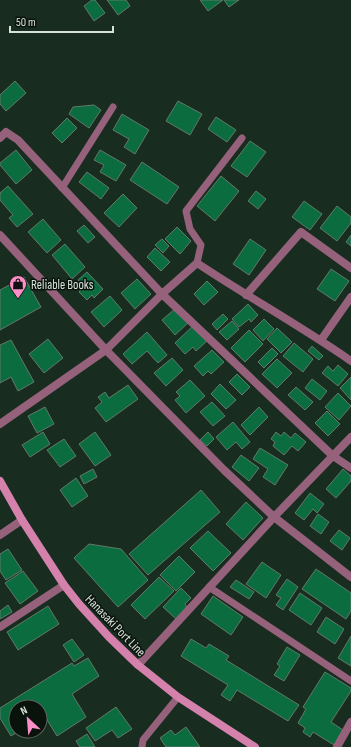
<svg xmlns="http://www.w3.org/2000/svg" width="351" height="747" font-family="'Sofia Sans Condensed',sans-serif">
<rect width="100%" height="100%" fill="#192c20"/>
<!-- building -->
<path fill="#0a6c3f" stroke="#63796a" d="M92,0H95L105,13L94,21L84,6Z
M107,0H126L130,6L118,15Z
M200,0H223L208,11Z
M224,0H239L229,7Z
M15,81L26,93L6,111L0,104V95Z
M178,101L202,114L190,135L166,121Z
M94,105L101,110L89,128L69,114L73,107Z
M122,114L149,130L135,154L124,147L129,139L113,130Z
M216,117L236,130L227,142L208,129Z
M67,118L77,128L62,143L52,133Z
M250,141L266,152L247,177L231,166Z
M16,150L32,170L16,184L0,165V163Z
M100,150L126,165L116,181L100,172L104,165L94,160Z
M142,162L179,187L167,204L130,180Z
M87,172L109,188L101,199L79,182Z
M221,176L239,191L215,221L197,206Z
M8,186L33,214L17,227L9,218L13,215L0,200V193Z
M256,191L266,199L258,209L248,201Z
M123,194L137,208L119,227L104,213Z
M304,201L322,214L310,230L292,217Z
M337,206L351,217V223L337,241L320,228Z
M43,219L61,240L47,253L28,232Z
M84,225L95,237L88,243L77,231Z
M177,227L191,241L180,254L165,239Z
M351,235V246L346,242Z
M162,239L169,246L163,253L155,245Z
M250,239L266,250L249,275L233,264Z
M65,244L85,267L72,279L52,255Z
M155,248L170,262L161,271L147,257Z
M331,269L349,281L335,301L317,289Z
M87,272L103,289L94,298L92,295L87,300L79,292L84,286L78,280Z
M24,277L41,307L0,330V290Z
M137,279L151,294L135,309L121,293Z
M207,281L218,292L204,305L194,294Z
M110,296L122,310L104,327L91,312Z
M248,304L258,315L251,322L249,319L239,327L232,319Z
M176,308L189,322L175,335L162,320Z
M223,314L228,319L217,330L212,324Z
M264,319L274,329L263,341L253,330Z
M232,321L239,329L227,340L219,332Z
M194,325L208,340L196,351L193,347L185,354L175,343Z
M277,328L292,342L281,353L267,339Z
M249,330L263,344L245,362L231,348Z
M147,332L167,355L158,363L147,351L132,364L123,354Z
M48,339L63,358L44,373L29,354Z
M11,340L34,382L18,391L11,377L0,383V345Z
M294,343L313,359L303,372L283,356Z
M312,346L323,356L319,360L308,351Z
M272,348L278,354L264,368L258,362Z
M212,350L224,362L211,374L208,371L203,376L194,366Z
M172,358L183,370L166,386L154,373Z
M277,359L292,373L277,388L262,374Z
M338,365L348,374L338,386L322,373L328,366L333,371Z
M237,374L250,387L242,395L229,382Z
M351,377V400L340,388Z
M312,379L327,391L320,400L305,388Z
M190,380L205,396L186,413L175,400L180,396L176,392Z
M220,384L236,400L226,409L211,394Z
M128,385L138,399L106,422L95,408L102,402L98,397L105,392L109,398Z
M296,387L313,402L305,410L288,395Z
M338,393L351,406L339,420L325,407Z
M212,402L225,416L213,426L200,412Z
M45,407L54,424L37,433L28,416Z
M259,407L268,417L250,435L241,425Z
M327,411L340,424L328,436L315,423Z
M233,422L250,442L242,449L236,442L227,450L216,437Z
M43,432L50,444L30,457L22,445Z
M95,432L111,455L95,466L79,444Z
M208,432L214,439L207,446L200,440Z
M276,432L281,436L284,432L291,438L295,433L306,442L298,451L292,446L284,455L273,446L275,442L271,439Z
M64,439L76,456L60,467L47,450Z
M260,448L288,465L275,485L263,477L268,469L253,459Z
M241,455L259,468L249,481L232,467Z
M93,469L97,477L84,484L80,476Z
M343,469L351,476V481L336,498L326,489Z
M76,478L88,496L72,507L60,490Z
M201,490L220,512L148,575L129,554Z
M310,493L324,504L317,513L313,509L304,520L295,513Z
M246,502L263,518L243,540L226,524Z
M318,514L329,522L321,534L310,526Z
M339,530L350,538L342,550L330,541Z
M208,531L231,553L213,571L190,548Z
M89,544L121,549L148,580L118,607L74,558Z
M8,549L22,570L6,580L0,571V554Z
M179,556L195,572L176,591L160,575Z
M262,562L281,575L266,598L246,584Z
M316,569L351,593V611L346,619L302,589Z
M23,571L38,591L20,604L5,583Z
M159,577L174,591L145,619L131,605Z
M287,579L298,587L283,610L276,605L281,598L276,595Z
M236,580L254,592L249,599L230,587Z
M181,588L191,598L185,604L187,607L176,619L163,607Z
M300,593L322,608L311,625L289,610Z
M213,596L243,617L231,635L201,614Z
M8,605L12,612L0,619V611Z
M48,606L59,624L18,650L7,632Z
M326,617L344,629L335,644L317,632Z
M351,636V666L338,658Z
M72,639L84,655L74,662L63,645Z
M191,639L206,648L209,644L229,656L226,660L299,705L288,721L237,690L230,701L221,695L228,685L181,656Z
M287,647L300,655L284,681L274,675L280,666L277,664Z
M88,658L99,676L72,694L86,717L57,736L44,715L40,717V707H16V731H19L11,736L0,718V708L72,663L74,666Z
M325,672L351,688V691L331,722L343,730L334,745L313,732L310,737L303,732L305,728L298,723L306,709L303,707Z
M116,707L132,729L118,738L112,730L95,741L86,728Z
M186,727L200,747H166L160,738L171,730L175,735Z
M87,734L95,747H80L76,741Z"/>
<g fill="none" stroke-linecap="round" stroke-linejoin="round">
<!-- service -->
<path stroke="#95617b" stroke-width="7" d="M62,188L113,107
M197,263L201,245L190,229L186,211L242,138
M209,587L351,681
M142,747L143,740L178,697"/>
<!-- minor -->
<path stroke="#95617b" stroke-width="8" d="M0,138L6,132L18,140L162,294L333,456L351,468
M0,235L106,350L224,470L274,517L351,577
M246,295L301,232L351,268
M321,340L351,297
M0,424L106,350L162,294L197,263C248,297 301,326 351,361
M0,535L22,520
M0,627L64,585
M138,665L274,517L351,437
M337,747L351,722"/>
<!-- secondary -->
<path stroke="#d481ac" stroke-width="8" d="M0,481L22,520L64,585L79,604L109,637L138,665L178,697L255,747"/>
</g>
<!-- icons -->
<defs>
<symbol id="shop-pin" viewBox="-11 -11 22 30"><path d="M0 17L-7.5 6A9.5 9.5 0 1 1 7.5 6Z" fill="#fa8fc8" stroke="#0a120c"/><path d="M-5-2.5h2.3a2.7 3.5 0 0 1 5.4 0H5L5.5 6h-11ZM-1.5-2.5h3a1.5 2.3 0 0 0-3 0Z" fill="#111"/></symbol>
</defs>
<g fill-rule="evenodd">
<use href="#shop-pin" x="8" y="274" width="20" height="27"/>
</g>
<g text-anchor="middle" stroke-width="3" stroke-linejoin="round" paint-order="stroke">
<!-- poi labels -->
<g font-size="13" fill="#d6e2da" stroke="#0a120c" text-anchor="start">
<text x="31" y="289">Reliable Books</text>
</g>
<!-- street labels -->
<g font-size="13" fill="#d6e2da" stroke="#0a120c">
<text transform="translate(116 625) rotate(46)" y="5">Hanasaki Port Line</text>
</g>
</g>
<!-- north arrow -->
<g transform="translate(28 719) rotate(334)"><circle r="19" fill="#0a120c" stroke="#5c655e"/>
<path d="M0-3L7 15L0 10L-7 15Z" fill="#fa8fc8"/>
<text y="-6" font-size="11" font-weight="bold" text-anchor="middle" fill="#d6e2da">N</text>
</g>
<!-- scale -->
<path d="M10 26v6h103v-6" fill="none" stroke="#d6e2da" stroke-width="2"/>
<text x="16" y="26" font-size="12" fill="#d6e2da" stroke="#0a120c" stroke-width="3" paint-order="stroke">50 m</text>
</svg>
